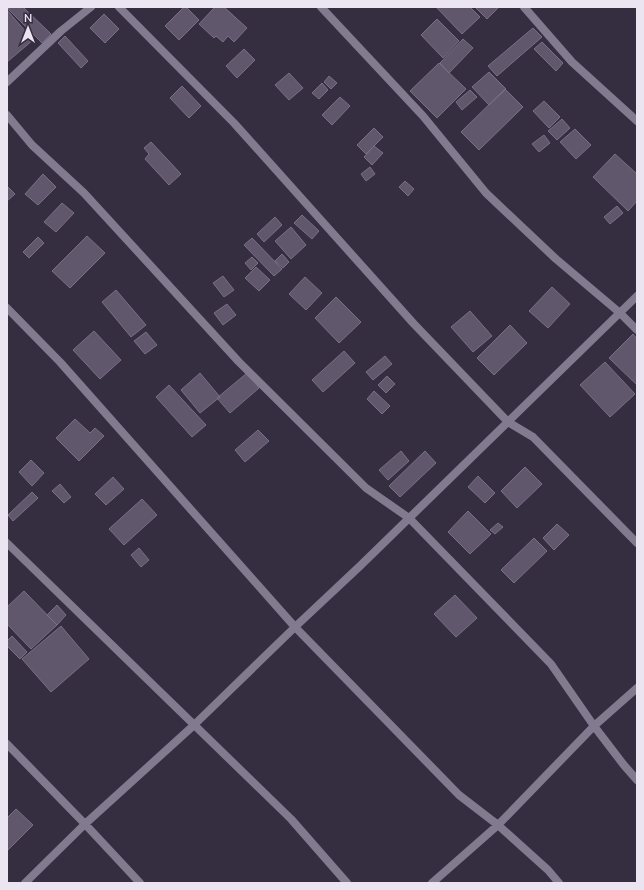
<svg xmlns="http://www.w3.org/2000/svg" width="644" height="890" font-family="'Nunito Sans',sans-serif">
<rect width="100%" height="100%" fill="#352d40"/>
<!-- building -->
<path fill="#61576c" stroke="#7a7086" d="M11,7H23L51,34L42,43L8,9Z
M184,7H186L199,20L179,40L165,26Z
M215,7H224L247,28L234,42L228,36L223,42L216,36L214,38L199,24Z
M436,7H470L480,17L462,34Z
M475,7H499L487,19Z
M7,10L33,40L7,62Z
M104,14L119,29L105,43L90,28Z
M437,19L459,41L443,58L421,35Z
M533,28L542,37L497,76L488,66Z
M65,36L88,61L81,68L58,43Z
M463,39L473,48L449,73L440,63Z
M542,42L563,63L556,71L534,49Z
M244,49L255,60L237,78L226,66Z
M439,63L466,89L437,118L410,91Z
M489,72L506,89L489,105L472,87Z
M289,73L303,88L289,100L275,85Z
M329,76L337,83L331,89L324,82Z
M322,83L328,90L319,99L312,93Z
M182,86L201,106L189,118L170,98Z
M505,89L523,107L479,150L461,132Z
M470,90L477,97L462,110L456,102Z
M340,97L350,106L332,125L322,115Z
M544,101L560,117L549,128L533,111Z
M562,119L570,128L557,140L548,131Z
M374,128L383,137L366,154L357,145Z
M575,129L591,145L576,159L560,142Z
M544,135L550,143L539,152L532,144Z
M151,142L181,174L169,185L145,159L149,154L144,148Z
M374,146L383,153L372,165L364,157Z
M615,154L637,174V201L628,211L593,177Z
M370,167L375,174L366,181L361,174Z
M43,174L56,187L38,205L25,194Z
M405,181L414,189L408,196L399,187Z
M7,186L15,194L7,201Z
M62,203L74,213L56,232L44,222Z
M617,206L623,213L610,224L604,217Z
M302,215L319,231L312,239L294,223Z
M275,217L282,225L264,242L257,234Z
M291,227L306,245L291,259L275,241Z
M87,236L105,253L70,288L52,271Z
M38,237L44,243L29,258L23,252Z
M252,238L282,269L274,276L244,245Z
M282,254L289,262L283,268L275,261Z
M252,257L258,263L251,270L245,263Z
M256,267L270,280L259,291L245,278Z
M223,276L234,290L224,297L213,283Z
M305,277L322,293L306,310L289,294Z
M552,287L570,304L548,328L529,311Z
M116,290L146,325L131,337L102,302Z
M336,297L361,322L339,343L315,318Z
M227,304L236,315L223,325L214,313Z
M470,311L492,336L473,352L451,327Z
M510,325L527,343L494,375L477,358Z
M94,331L121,360L100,379L73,350Z
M146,332L157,345L145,354L134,341Z
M633,334L637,339V385L609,358Z
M344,351L355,363L323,392L312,380Z
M385,356L392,364L373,380L366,372Z
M605,362L635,394L610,417L580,385Z
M200,373L220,397L200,413L181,390Z
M247,373L259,388L230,413L217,398Z
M387,376L395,384L386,393L378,385Z
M169,385L206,425L192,437L156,397Z
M374,391L390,406L382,414L367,399Z
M75,419L90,433L95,428L104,436L79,461L56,438Z
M258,430L269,441L245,462L235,450Z
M401,451L409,461L388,480L379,470Z
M425,451L436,463L400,497L389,486Z
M31,460L44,473L32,486L19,472Z
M525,467L542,484L517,508L501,491Z
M478,476L495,493L485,503L468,487Z
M113,477L124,489L106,505L95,494Z
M60,484L71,497L64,503L52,491Z
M32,492L38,498L13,521L8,515Z
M142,499L157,515L124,545L109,529Z
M468,511L491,534L470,554L448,532Z
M498,523L503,527L495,534L490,530Z
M557,524L569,535L554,550L543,538Z
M534,538L547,551L514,583L501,570Z
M139,548L149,560L141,567L131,555Z
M24,591L57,625L31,649L7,624V607Z
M455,595L477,618L456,637L434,614Z
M57,605L66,615L57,625L47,615Z
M61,626L89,659L51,692L22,659Z
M12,636L27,652L20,659L7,646V641Z
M16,809L33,825L7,851V818Z"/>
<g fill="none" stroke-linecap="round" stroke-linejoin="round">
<!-- street -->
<path stroke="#827a8e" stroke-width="8" d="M119,7L234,123L414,324L508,422L533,437L637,543
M321,7L423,116L486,193L556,259L620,313L637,330
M524,7L572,62L637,121
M7,82L61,31L91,7
M7,115L32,145L84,193L239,362L366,488L409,518L551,664L594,726L623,764L637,780
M7,308L60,362L295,627L459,795L498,825L548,870L559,883
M7,543L291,819L347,883
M7,744L85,824L140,883
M25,883L85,824L193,726L295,627L360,566L637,296
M432,883L498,825L594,726L637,688"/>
</g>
<!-- border -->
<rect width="644" height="890" fill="none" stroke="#ebe5f2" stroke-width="16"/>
<!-- north arrow -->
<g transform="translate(28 28)" stroke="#352d40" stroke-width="3" paint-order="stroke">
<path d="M0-3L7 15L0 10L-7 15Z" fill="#ebe5f2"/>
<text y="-6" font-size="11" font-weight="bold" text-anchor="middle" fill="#ebe5f2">N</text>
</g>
</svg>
